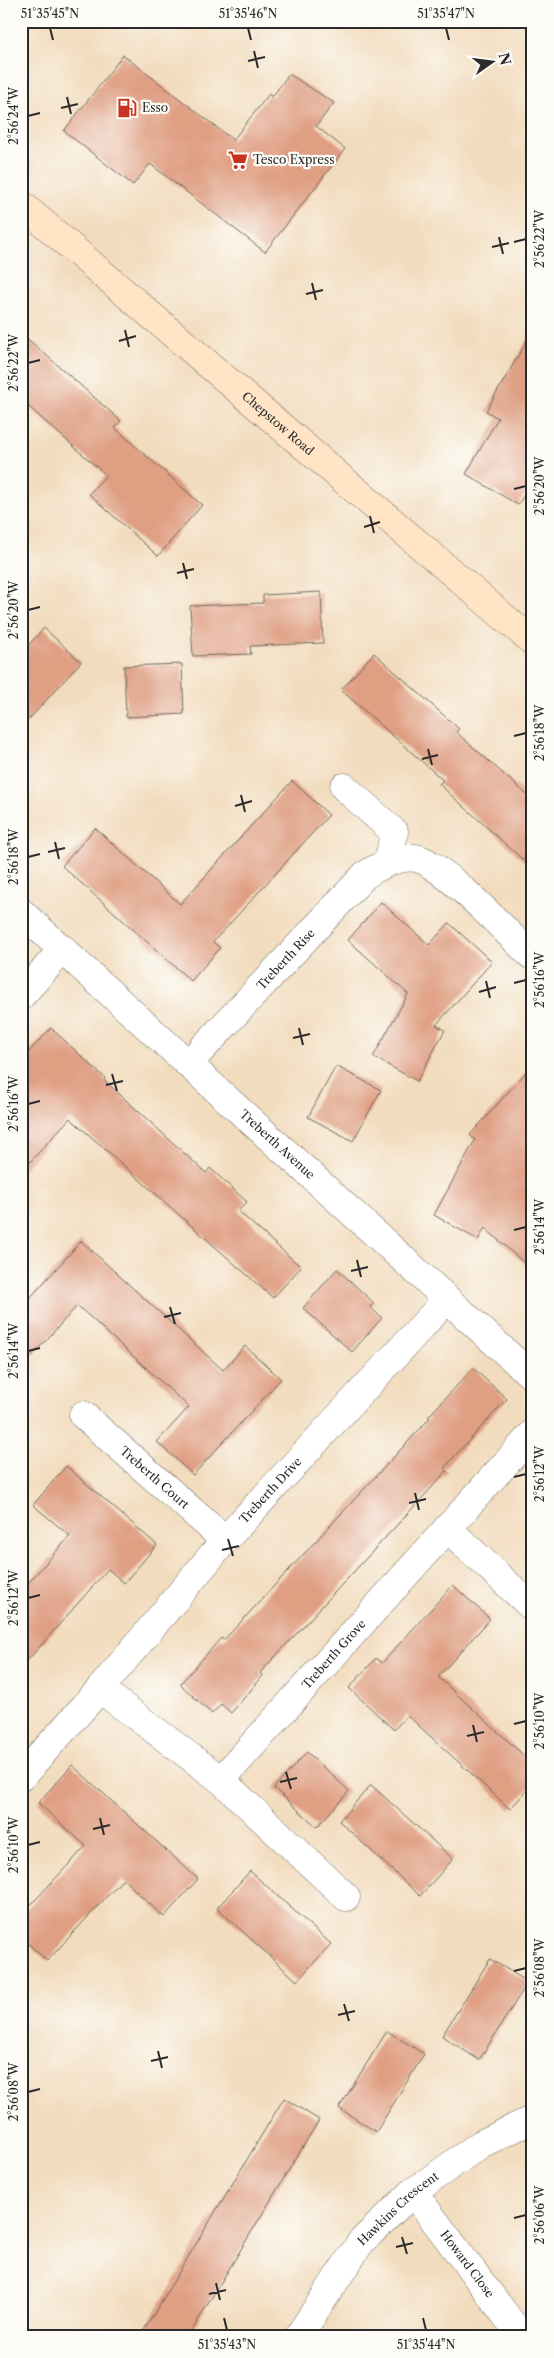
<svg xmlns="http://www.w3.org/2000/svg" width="554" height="2358" font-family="'Libre Caslon Text',serif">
<rect width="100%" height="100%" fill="#fdfcf7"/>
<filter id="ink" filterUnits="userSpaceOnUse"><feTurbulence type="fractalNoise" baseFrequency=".02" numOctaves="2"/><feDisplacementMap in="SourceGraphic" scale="10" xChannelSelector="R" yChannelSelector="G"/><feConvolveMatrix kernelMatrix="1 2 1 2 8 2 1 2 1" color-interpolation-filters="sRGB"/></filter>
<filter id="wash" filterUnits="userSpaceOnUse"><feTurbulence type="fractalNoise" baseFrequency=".0096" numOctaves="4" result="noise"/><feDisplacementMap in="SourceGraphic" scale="20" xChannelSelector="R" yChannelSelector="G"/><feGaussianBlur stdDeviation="1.12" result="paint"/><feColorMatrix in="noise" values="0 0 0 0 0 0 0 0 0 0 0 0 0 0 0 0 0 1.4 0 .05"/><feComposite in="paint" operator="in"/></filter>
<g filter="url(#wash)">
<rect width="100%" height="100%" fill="#f2dcbe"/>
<g id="blocks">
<!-- building -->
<path fill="#df9f83" d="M123,55L233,140L269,94L272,97L289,74L334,103L316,126L345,149L265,252L150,164L133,185L64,131Z
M533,330V480L518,505L466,474L498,418L486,411Z
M21,333L121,421L115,428L202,505L158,556L89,494L106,475L21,400Z
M321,592L323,643L250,646L251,654L193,656L190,606L263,603V595Z
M44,628L81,662L21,728V653Z
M374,653L459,729L456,732L533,800V869L439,784L443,780L341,690Z
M182,664L184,714L126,717L124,666Z
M292,781L329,815L213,942L220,948L191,981L62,866L95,828L180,904Z
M381,902L429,945L449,923L492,962L436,1025L445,1030L417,1081L373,1057L408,994L348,940Z
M51,1028L105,1078L104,1080L206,1173L210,1168L247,1202L238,1211L301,1267L273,1298L70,1118L21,1172V1060Z
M533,1064V1271L485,1228L478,1240L434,1215L475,1140L470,1135Z
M336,1066L381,1090L353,1141L308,1117Z
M81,1241L223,1370L245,1346L281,1379L193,1475L157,1442L189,1407L80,1308L77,1306L21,1368V1308Z
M337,1269L374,1303L370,1307L382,1318L352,1352L303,1308Z
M473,1368L507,1399L444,1468L447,1471L260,1673L263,1676L231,1713L221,1704L212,1714L180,1684L221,1638L224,1640L430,1418L428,1417Z
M66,1466L157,1545L124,1583L108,1569L21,1668V1591L70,1536L33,1505Z
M453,1585L490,1619L438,1677L533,1764V1784L510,1809L407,1715L394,1730L349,1688L376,1658L382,1663Z
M307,1752L349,1791L317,1827L274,1788Z
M72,1765L198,1879L164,1917L123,1879L47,1961L21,1937V1915L86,1846L38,1803Z
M371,1785L453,1859L420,1896L339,1821Z
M250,1871L331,1944L297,1981L217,1908Z
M490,1959L528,1982L479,2060L442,2036Z
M387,2031L424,2054L376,2132L339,2108Z
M284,2098L319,2120L188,2337H140Z"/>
</g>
</g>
<g filter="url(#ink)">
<use href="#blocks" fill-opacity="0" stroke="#71695e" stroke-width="1"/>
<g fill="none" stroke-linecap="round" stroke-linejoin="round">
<defs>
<g id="minor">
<path d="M344,787L394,832L389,861"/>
<path id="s1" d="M21,912L533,1377"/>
<path d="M21,996L63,949"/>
<path id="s2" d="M189,1063L365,875C380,866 397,855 416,858C442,863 508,934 531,955"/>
<path id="s3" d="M83,1415L225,1540"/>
<path d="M447,1528L533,1608"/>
<path d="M100,1689L221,1780L346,1897"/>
<path id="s4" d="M21,1777L100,1689L225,1540L447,1299"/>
<path id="s5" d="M221,1780L533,1433"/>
<path id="s6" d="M413,2192L522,2337"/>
<path id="s7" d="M298,2337L361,2242L413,2192L481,2144L533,2119"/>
</g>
<g id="secondary">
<path id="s8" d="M21,204L533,642"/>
</g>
</defs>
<!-- minor casing -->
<use href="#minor" stroke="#71695e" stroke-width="29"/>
<!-- secondary casing -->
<use href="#secondary" stroke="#71695e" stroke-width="29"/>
<!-- minor -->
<use href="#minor" stroke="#fff" stroke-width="28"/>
<!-- secondary -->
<use href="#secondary" stroke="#ffe4c6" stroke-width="28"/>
</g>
</g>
<!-- ticks -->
<path fill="none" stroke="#2b2b2b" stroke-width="2" d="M50,28L53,40M248,28L251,40M446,28L449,40M254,51L258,68M248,61L265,57M67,97L71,114M61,108L78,104M28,116L40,113M499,237L503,254M514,242L526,239M492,247L509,243M312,283L316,300M306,294L323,290M125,330L129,347M119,341L136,336M28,363L40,360M514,489L526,486M370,516L374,533M364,527L380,522M183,563L187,579M177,573L194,569M28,610L40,607M514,736L526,733M428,749L432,765M422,759L438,755M241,795L245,812M235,806L252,801M55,842L59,859M48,852L65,848M28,857L40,854M486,981L490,998M514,983L526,980M479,992L496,987M299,1028L303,1045M293,1038L310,1034M112,1074L117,1091M106,1085L123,1081M28,1104L40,1101M514,1230L526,1227M357,1260L361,1277M351,1271L368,1267M170,1307L175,1324M164,1317L181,1313M28,1351L40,1348M514,1477L526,1474M415,1493L419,1510M409,1503L426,1499M228,1539L233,1556M222,1550L239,1546M28,1598L40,1595M514,1724L526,1721M473,1725L477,1742M467,1736L484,1732M286,1772L291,1789M280,1782L297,1778M100,1818L104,1835M93,1829L110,1825M28,1845L40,1842M514,1971L526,1968M344,2004L349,2021M338,2015L355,2011M158,2051L162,2068M151,2061L168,2057M28,2092L40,2089M514,2218L526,2215M402,2237L407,2254M396,2247L413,2243M216,2283L220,2300M209,2294L226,2290M224,2318L227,2330M423,2318L426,2330"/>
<!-- icons -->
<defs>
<symbol id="fuel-bare" viewBox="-9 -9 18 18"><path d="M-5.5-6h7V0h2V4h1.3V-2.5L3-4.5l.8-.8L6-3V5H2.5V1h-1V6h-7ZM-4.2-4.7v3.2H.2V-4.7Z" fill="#c8321e" stroke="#fdfcf7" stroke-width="2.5" paint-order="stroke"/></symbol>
<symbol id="supermarket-bare" viewBox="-9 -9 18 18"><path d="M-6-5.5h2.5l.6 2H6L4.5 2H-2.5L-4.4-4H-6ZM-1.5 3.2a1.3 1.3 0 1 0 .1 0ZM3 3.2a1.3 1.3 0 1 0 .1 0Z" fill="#c8321e" stroke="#fdfcf7" stroke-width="2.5" paint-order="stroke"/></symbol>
</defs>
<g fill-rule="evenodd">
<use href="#fuel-bare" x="113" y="94" width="28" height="28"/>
<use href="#supermarket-bare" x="224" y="146" width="28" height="28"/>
</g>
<g text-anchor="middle" stroke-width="4.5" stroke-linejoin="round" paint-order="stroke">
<!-- poi labels -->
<g font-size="12" fill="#2b2b2b" stroke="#fdfcf7" text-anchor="start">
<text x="142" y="112">Esso</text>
<text x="253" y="164">Tesco Express</text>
</g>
<!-- street labels -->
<g font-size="12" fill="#2b2b2b" stroke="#fdfcf7">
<text dy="4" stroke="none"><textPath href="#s8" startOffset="338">Chepstow Road</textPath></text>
<text dy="4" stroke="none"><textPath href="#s2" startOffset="142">Treberth Rise</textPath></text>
<text dy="4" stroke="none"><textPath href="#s1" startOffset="346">Treberth Avenue</textPath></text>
<text dy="4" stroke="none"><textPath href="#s3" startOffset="95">Treberth Court</textPath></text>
<text dy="4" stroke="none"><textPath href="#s4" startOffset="380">Treberth Drive</textPath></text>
<text dy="4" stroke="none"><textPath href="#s5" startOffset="169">Treberth Grove</textPath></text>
<text dy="4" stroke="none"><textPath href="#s7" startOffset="164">Hawkins Crescent</textPath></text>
<text dy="4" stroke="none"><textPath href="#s6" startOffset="90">Howard Close</textPath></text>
</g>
</g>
<!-- margin -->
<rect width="554" height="2358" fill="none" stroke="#fdfcf7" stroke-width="55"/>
<!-- north arrow -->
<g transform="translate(492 62) rotate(76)" stroke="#fdfcf7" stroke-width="4" paint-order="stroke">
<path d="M0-4L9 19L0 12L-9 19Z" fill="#2b2b2b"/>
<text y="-8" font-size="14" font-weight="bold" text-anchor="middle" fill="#2b2b2b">N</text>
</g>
<rect x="28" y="28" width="498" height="2302" fill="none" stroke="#2b2b2b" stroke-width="2"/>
<g font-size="12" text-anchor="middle" fill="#2b2b2b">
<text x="50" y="18">51°35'45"N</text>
<text x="248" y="18">51°35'46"N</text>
<text x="446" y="18">51°35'47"N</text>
<text transform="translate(14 116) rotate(-90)" y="4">2°56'24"W</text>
<text transform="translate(540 239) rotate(-90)" y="4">2°56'22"W</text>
<text transform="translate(14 363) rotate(-90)" y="4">2°56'22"W</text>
<text transform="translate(540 486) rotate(-90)" y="4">2°56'20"W</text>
<text transform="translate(14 610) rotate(-90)" y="4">2°56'20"W</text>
<text transform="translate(540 733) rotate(-90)" y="4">2°56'18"W</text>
<text transform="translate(14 857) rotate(-90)" y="4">2°56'18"W</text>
<text transform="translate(540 980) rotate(-90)" y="4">2°56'16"W</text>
<text transform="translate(14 1104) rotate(-90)" y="4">2°56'16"W</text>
<text transform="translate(540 1227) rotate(-90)" y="4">2°56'14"W</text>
<text transform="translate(14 1351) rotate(-90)" y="4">2°56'14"W</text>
<text transform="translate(540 1474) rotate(-90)" y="4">2°56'12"W</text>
<text transform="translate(14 1598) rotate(-90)" y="4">2°56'12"W</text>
<text transform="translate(540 1721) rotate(-90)" y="4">2°56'10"W</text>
<text transform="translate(14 1845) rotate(-90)" y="4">2°56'10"W</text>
<text transform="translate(540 1968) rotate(-90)" y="4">2°56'08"W</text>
<text transform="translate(14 2092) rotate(-90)" y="4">2°56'08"W</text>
<text transform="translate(540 2215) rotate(-90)" y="4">2°56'06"W</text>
<text x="227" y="2349">51°35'43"N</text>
<text x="426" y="2349">51°35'44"N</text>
</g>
</svg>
